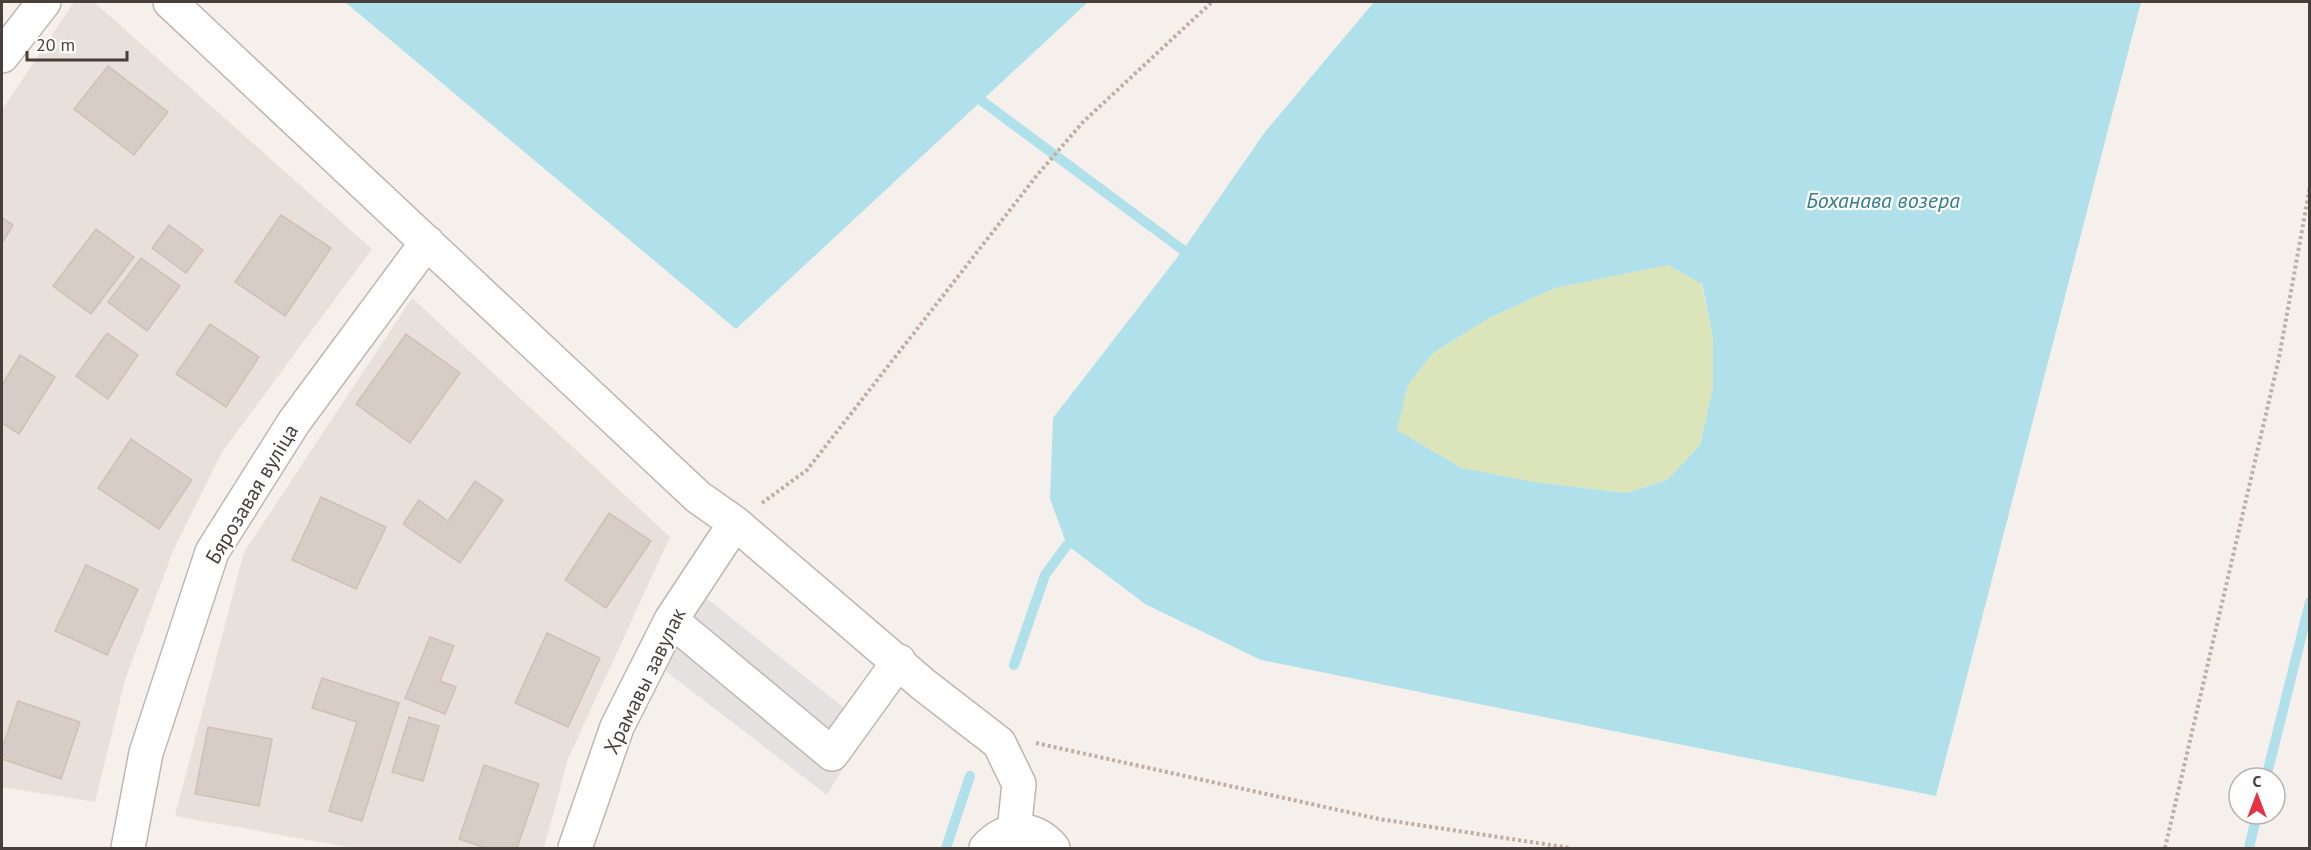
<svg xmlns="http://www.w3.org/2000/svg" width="2311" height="850" font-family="'PT Sans',sans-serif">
<rect width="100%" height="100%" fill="#f5f0ec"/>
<!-- residential -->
<path fill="#e8e1db" d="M74,2H94L372,249L222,452L173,551L125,680L95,802L2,787V110Z
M412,298L670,537L568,759L544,848H353L175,816L244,552Z"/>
<!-- green -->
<path fill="#dce4ba" d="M1668,265L1701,283L1713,338V387L1700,445L1667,480L1626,493L1535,482L1462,468L1397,430L1408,385L1432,354L1489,318L1555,288Z"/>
<!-- parking -->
<path fill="#e4e1e0" d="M705,597L868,727L827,795L663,669Z"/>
<!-- water -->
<path fill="#b0e1ea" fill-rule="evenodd" d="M345,2H1088L736,329Z
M1374,2H2141L1936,796L1261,660L1145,604L1067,545L1050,499L1053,418L1183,250L1265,132ZM1668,265L1702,284L1713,338V387L1700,445L1667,480L1626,493L1535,482L1462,468L1397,430L1408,385L1432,354L1489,318L1555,288Z"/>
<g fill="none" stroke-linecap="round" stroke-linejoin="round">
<!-- stream -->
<path stroke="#b0e1ea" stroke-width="10" d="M982,101L1183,250
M1014,665L1045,575L1067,545
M2266,778L2310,602
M946,848L970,776
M2249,848L2257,814"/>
</g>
<!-- building -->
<path fill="#d8ccc6" stroke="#d0bfb7" stroke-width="1.5" d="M108,66L168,112L134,155L74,109Z
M281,215L331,248L285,316L235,282Z
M2,218L13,225L2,243Z
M169,225L203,250L186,273L152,248Z
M96,229L134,257L91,314L53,286Z
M141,258L180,286L147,331L108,302Z
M210,324L259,357L226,407L176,374Z
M107,333L138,355L108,399L76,376Z
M406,334L460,373L410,443L356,404Z
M20,355L55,377L19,434L2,423V385Z
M131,439L192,480L159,529L98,488Z
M475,481L503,500L460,563L403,524L419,500L448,521Z
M321,497L386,527L356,589L292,560Z
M609,513L651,541L606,608L565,580Z
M86,565L138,589L107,655L55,631Z
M547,633L600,658L568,727L515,703Z
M430,637L454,646L440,681L456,687L445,714L405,698Z
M322,678L399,703L362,821L329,811L357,722L312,708Z
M18,701L80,722L61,779L2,759V749Z
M409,717L439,726L423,781L392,772Z
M208,727L272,739L259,806L195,794Z
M484,765L539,784L517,848H486L459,839Z"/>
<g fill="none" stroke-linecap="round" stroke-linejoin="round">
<defs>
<path id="minor" d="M170,2L698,497L735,523L924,685L999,743L1019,784L1014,831
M2,56L44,2
M671,620L832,754L899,661
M128,848L146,753L212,552L294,422L427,242
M575,848L617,727L671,620L735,523
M986,848C1006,826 1033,825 1053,848"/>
</defs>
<!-- minor casing -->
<use href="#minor" stroke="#c0b6b0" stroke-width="36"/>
<!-- path -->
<path stroke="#c0aea2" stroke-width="4" stroke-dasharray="3 3" stroke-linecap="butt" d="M762,503L807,470L1038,174L1083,122L1212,2
M1036,743L1379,819L1571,848
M2165,848L2279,358L2310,186"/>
<!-- minor -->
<use href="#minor" stroke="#fff" stroke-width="33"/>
</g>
<g text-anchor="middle" stroke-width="4.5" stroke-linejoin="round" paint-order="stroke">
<!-- street labels -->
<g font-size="21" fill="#493f3a" stroke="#fff">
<text transform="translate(252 494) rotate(-59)" y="7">Бярозавая вуліца</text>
<text transform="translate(645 681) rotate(-64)" y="7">Храмавы завулак</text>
</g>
<!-- water labels -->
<g font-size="22" font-style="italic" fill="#347e8c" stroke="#fff">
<text x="1883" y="208">Боханава возера</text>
</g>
</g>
<!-- border -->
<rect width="2311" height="850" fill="none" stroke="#493f3a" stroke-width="6"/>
<!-- north arrow -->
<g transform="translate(2257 796)"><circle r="28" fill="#ffffff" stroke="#b6b2b0" stroke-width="1.5"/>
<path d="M0-4.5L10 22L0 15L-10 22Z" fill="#e53345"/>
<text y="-9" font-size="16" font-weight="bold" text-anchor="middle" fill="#493f3a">С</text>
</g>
<!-- scale -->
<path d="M27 51v9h100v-9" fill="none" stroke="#493f3a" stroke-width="3"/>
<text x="36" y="51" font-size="18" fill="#493f3a" stroke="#ffffff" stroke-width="4.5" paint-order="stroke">20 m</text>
</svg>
